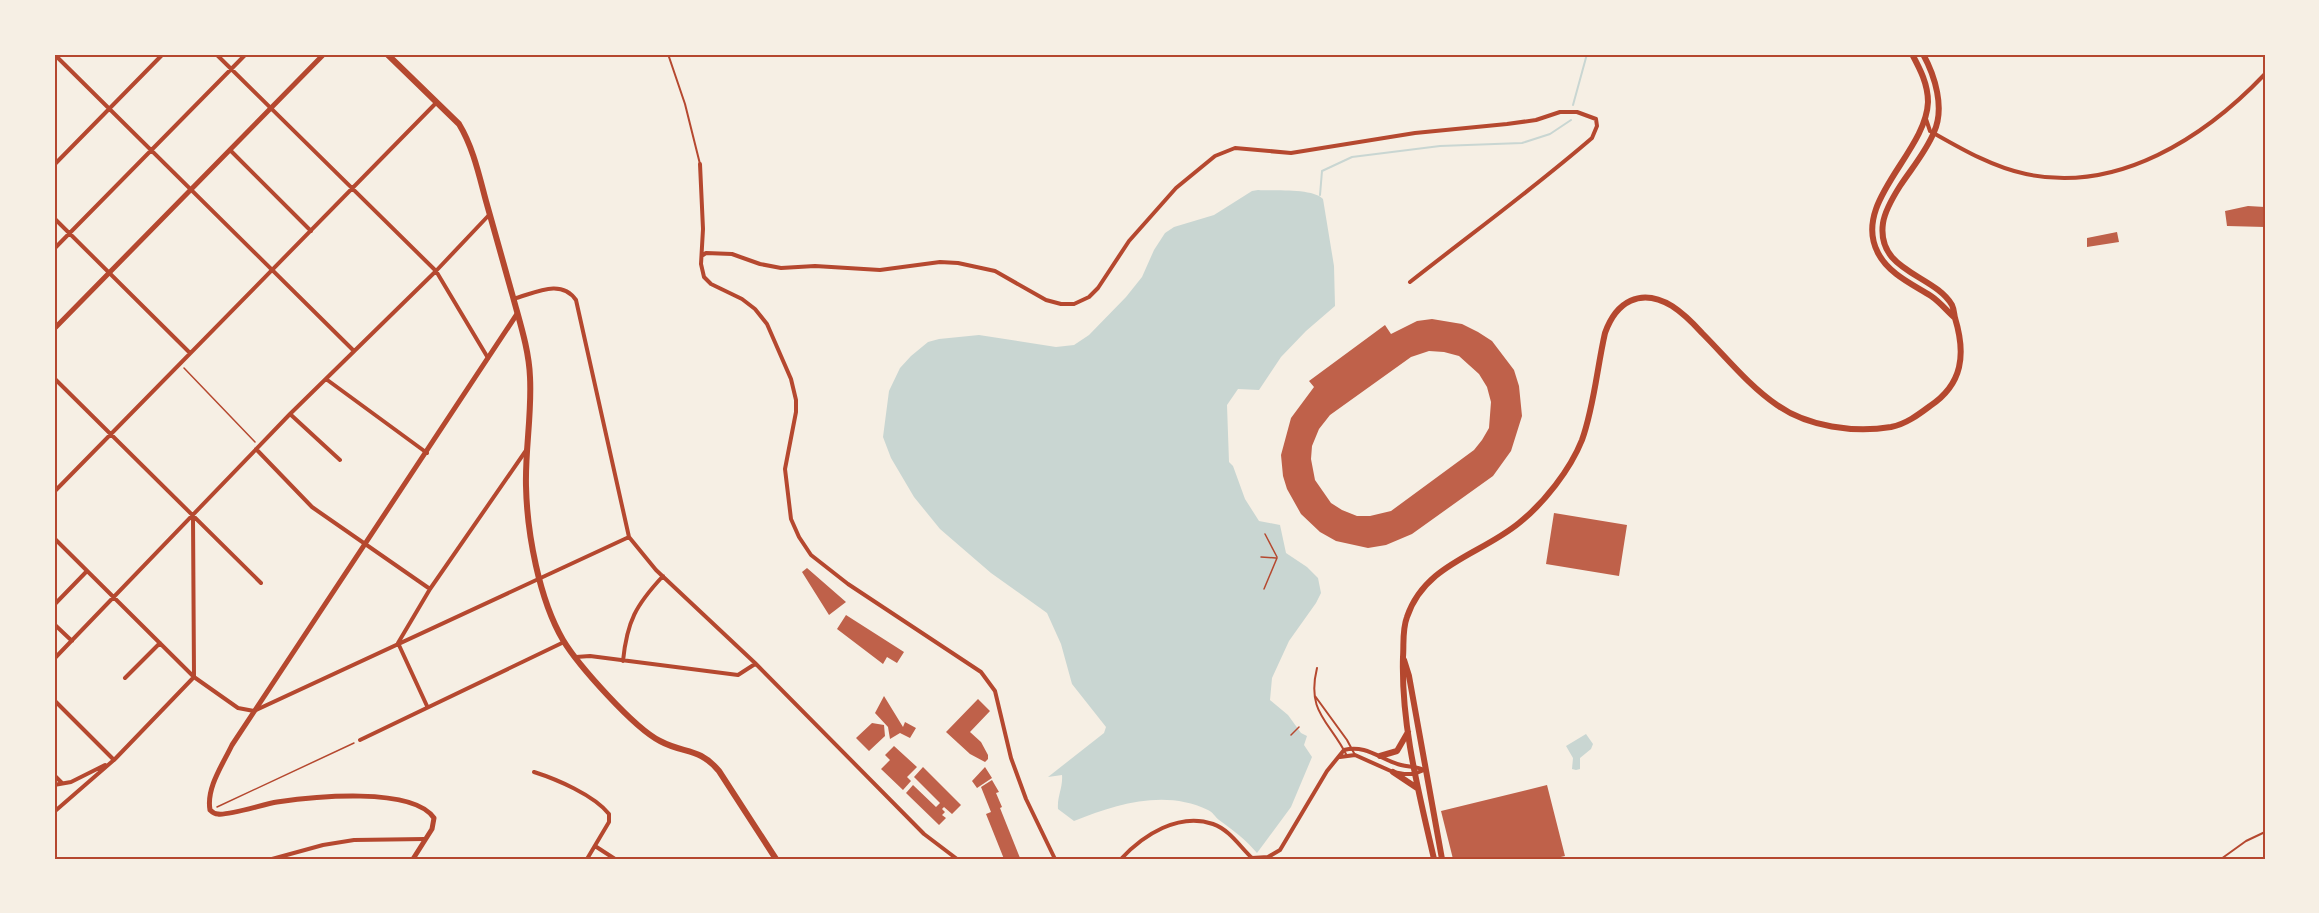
<svg xmlns="http://www.w3.org/2000/svg" width="2319" height="913" font-family="Mulish,sans-serif">
<rect width="100%" height="100%" fill="#f6efe4"/>
<!-- water -->
<path fill="#c9d6d2" d="M1258,190C1274,191 1313,188 1323,199L1334,266L1335,306L1306,331L1281,357L1259,390L1238,389L1227,405L1229,462L1233,466L1245,499L1259,521L1280,525L1286,553L1307,567L1318,578L1321,593L1316,603L1289,641L1272,678L1270,700L1288,715L1301,733L1307,736L1304,745L1312,757L1291,807L1257,853C1245,839 1233,830 1219,820C1215,817 1213,812 1208,810C1165,789 1116,804 1074,821L1058,809C1057,796 1063,788 1062,775L1048,777L1104,733L1106,727L1072,684L1061,644L1047,613L991,573L940,529L914,497L891,458L883,437L889,391L900,368L911,356L928,342L939,339L979,335L1056,347L1074,345L1089,335L1126,297L1142,277L1154,250L1165,233L1174,227L1214,215L1252,191Z
M1586,734L1593,744L1591,749L1580,758V769L1576,770L1572,769L1573,758L1566,746Z"/>
<g fill="none" stroke-linecap="round" stroke-linejoin="round">
<!-- stream -->
<path stroke="#c9d6d2" stroke-width="2" d="M1573,105L1587,54
M1320,195L1322,171L1352,157L1440,146L1522,143L1550,134L1571,120"/>
</g>
<!-- building -->
<path fill="#bf614a" fill-rule="evenodd" d="M2248,206L2265,207V227L2227,226L2225,211Z
M2117,232L2119,242L2087,247V238Z
M1432,319L1462,324L1478,332L1492,341L1514,370L1519,386L1522,416L1511,451L1493,476L1412,534L1386,545L1368,548L1336,541L1320,532L1301,514L1287,489L1283,476L1281,455L1291,418L1314,387L1309,381L1385,325L1391,334L1417,321ZM1429,351L1444,352L1459,356L1479,374L1487,387L1491,402L1489,428L1482,440L1474,450L1391,511L1370,516H1357L1342,510L1331,503L1315,480L1311,459L1312,446L1319,429L1330,415L1411,357Z
M1554,513L1627,525L1619,576L1546,564Z
M807,568L846,602L829,615L802,572Z
M846,615L904,652L897,663L887,657L883,664L837,629Z
M884,696L903,727L905,722L916,728L910,738L900,733L890,739L888,727L875,713Z
M978,699L990,711L970,732L981,742L988,755V759L985,762L970,754L946,732Z
M872,723L884,725L885,736L869,751L856,738Z
M894,746L917,767L907,777L911,781L903,790L881,769L890,760L885,755Z
M923,767L961,805L952,814L944,807L942,809L945,812L942,815L946,818L939,825L906,793L913,785L936,807L940,803L914,777Z
M985,767L992,778L977,788L972,781Z
M992,780L999,792L996,793L1002,807L1000,808L1020,858L1018,859H1004L986,814L991,812L981,787Z
M1547,785L1565,856L1552,859H1453L1441,811Z"/>
<g fill="none" stroke-linecap="round" stroke-linejoin="round">
<!-- path -->
<path stroke="#b5482f" stroke-width="1.5" d="M184,368L255,442
M1265,534L1277,557
M1261,557L1276,558
M1264,589L1277,558
M1291,735L1299,727
M217,807L354,743"/>
<!-- service -->
<path stroke="#b5482f" stroke-width="2" d="M668,54L685,104L700,164
M1317,668C1306,713 1330,721 1347,756
M1315,696L1347,740L1355,755
M2221,859L2246,841L2265,832"/>
<!-- minor -->
<path stroke="#b5482f" stroke-width="4" d="M54,54L354,351
M216,54L436,271L488,358
M1926,119L1930,131C1960,148 1992,167 2026,174C2118,194 2205,137 2265,74
M230,150L311,231
M700,164L703,229L701,264L704,277L711,284L742,299L755,309L767,324L791,379L796,400V412L785,469L791,519L799,537L811,555L848,584L981,672L995,691L1011,758L1026,799L1055,859
M54,165L163,54
M54,218L190,353
M54,249L246,54
M703,255L706,253L732,254L760,264L781,268L815,266L880,270L940,262L958,263L995,271L1046,300L1061,304H1074L1089,297L1098,288L1129,241L1176,188L1215,156L1235,148L1291,153L1415,133L1507,124L1536,120L1560,112H1577L1596,119L1597,126L1592,138C1533,189 1471,234 1410,282
M513,299C535,293 561,278 576,300L629,537L656,570L755,663L924,834L957,859
M54,378L261,583
M326,379L427,453
M290,414L340,460
M256,449L312,507L430,589
M54,492L437,102
M54,538L194,677L238,708L254,711L629,537
M54,605L87,571
M54,624L72,641
M576,657L590,656L738,675L755,664
M54,659L290,414L436,271L489,215
M623,661C627,621 636,605 663,576
M125,678L160,643
M54,700L114,760
M427,706L398,643L430,589L527,449
M360,740L564,642
M1340,757L1355,755L1393,772L1404,774H1414L1424,770
M534,772C556,779 594,795 609,814V822L587,859
M54,775L62,783
M54,785L71,782L105,765
M54,812L115,759L194,677L193,516
M595,846L615,859
M272,859L323,845L354,840L425,839
M1121,859C1143,835 1179,812 1213,824C1230,830 1240,847 1252,858L1268,857L1280,850L1327,771L1344,750C1366,744 1381,760 1401,765C1409,767 1416,766 1424,770"/>
<!-- tertiary -->
<path stroke="#b5482f" stroke-width="5" d="M54,329L324,54
M413,859L432,829L434,818C412,786 312,797 277,802C264,804 228,816 218,814C215,814 212,812 210,810C206,788 223,764 232,745L517,314"/>
<!-- secondary -->
<path stroke="#b5482f" stroke-width="6" d="M387,54L459,124C473,147 479,175 486,201C495,233 504,265 513,297C520,323 529,350 530,377C532,414 525,450 526,486C527,533 539,599 563,640C578,665 634,728 660,741C684,754 699,747 719,771L776,859
M1912,54C1920,69 1928,84 1928,102C1926,153 1851,202 1878,253C1889,274 1912,284 1931,296C1940,302 1947,311 1955,318
M1404,660L1409,676L1442,859
M1380,756L1397,751L1408,732
M1393,772L1417,788
M1434,859C1419,793 1401,726 1403,657C1404,644 1402,630 1407,617C1425,564 1480,555 1519,523C1544,503 1570,470 1582,440C1594,407 1597,368 1605,333C1616,302 1640,287 1672,306C1683,313 1693,323 1702,333C1726,357 1749,386 1777,405C1808,427 1854,433 1891,427C1906,424 1918,415 1930,406C1963,384 1966,354 1955,318C1954,314 1954,309 1952,305C1934,274 1876,272 1883,223C1885,210 1893,197 1900,186C1911,169 1926,152 1934,132C1945,108 1935,76 1923,54"/>
</g>
<!-- border -->
<rect width="2319" height="913" fill="none" stroke="#f6efe4" stroke-width="111"/>
<rect x="56" y="56" width="2208" height="802" fill="none" stroke="#b5482f" stroke-width="2"/>
</svg>
